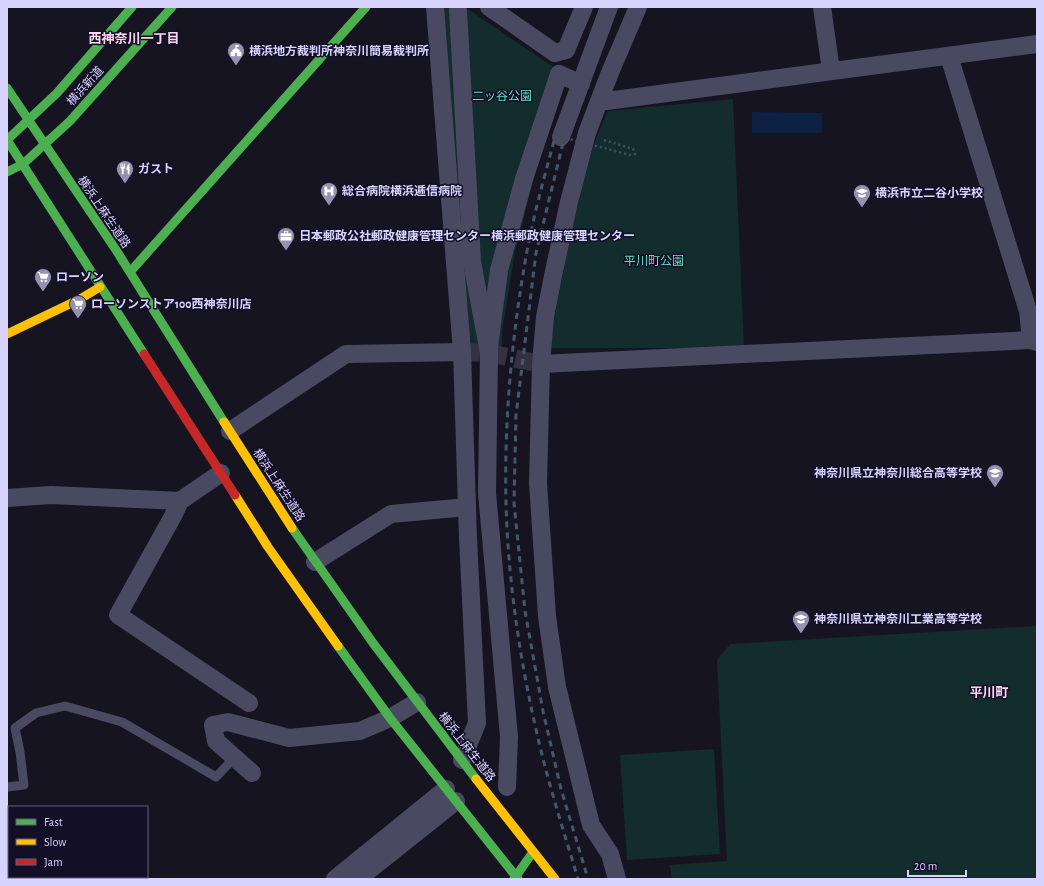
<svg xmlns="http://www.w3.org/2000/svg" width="1044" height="886" font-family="'Alegreya Sans','Noto Sans JP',sans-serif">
<rect width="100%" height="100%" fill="#161421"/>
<!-- green -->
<path fill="#132c2d" d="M443,7H465L565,75L546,131L515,252L502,332V351L466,343Z
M733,99L744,348H549C557,302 566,257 576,212C584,177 592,143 608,111Z
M1037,626V879H672L670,865L727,861L717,660L730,644Z
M714,749L720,854L627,860L620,755Z"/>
<!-- water -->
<path fill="#0d2144" d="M752,112L822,113V133H752Z"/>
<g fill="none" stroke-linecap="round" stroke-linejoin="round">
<!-- street-tunnel -->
<path stroke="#333142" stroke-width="18" stroke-dasharray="18 9" stroke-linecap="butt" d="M462,352L489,353L541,364"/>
<!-- path -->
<path stroke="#44505f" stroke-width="2.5" stroke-dasharray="2 3" stroke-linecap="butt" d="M604,140L633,149L635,154L630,155L615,151"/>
<!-- lane -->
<path stroke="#4a4962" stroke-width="9" d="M7,787L24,785L20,752L15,728L36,713L65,706L122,722L216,777L235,757"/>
<!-- street -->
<path stroke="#4a4962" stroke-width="18" d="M435,7L462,352L468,538L477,723L462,760
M489,7L555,53L566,50L584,7
M822,7L831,71
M949,56L1028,311L1031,340
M599,102L1037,44
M561,137L609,7
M489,347L499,270L524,179L559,74
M541,364L1031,340L1037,342
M230,431L346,354L462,352
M7,498L51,495L180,501L221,473
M180,501L173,516L118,615L249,703
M315,562L391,514L467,507
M252,773L216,741L213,725L228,722L289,738L360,731L390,718L417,702
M335,879L446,789
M358,879L456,801
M617,879L610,854L591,825L557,687L547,616L538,483L541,364L545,317L553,276L569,202L587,133L609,75L638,7"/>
<!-- fast -->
<path stroke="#4caf50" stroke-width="9" d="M7,88L116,250L224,422
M7,140L144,354
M7,140L57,93L132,7
M7,172L23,164L70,121L172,7
M130,272L366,7
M292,528L373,643L476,779
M338,646L390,718L518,879
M514,879L533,852"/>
<!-- slow -->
<path stroke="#ffc107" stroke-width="9" d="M7,334L80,299L100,287
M224,422L292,528
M235,495L268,547L338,646
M476,779L555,879"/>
<!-- jam -->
<path stroke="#c62828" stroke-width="9" d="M144,354L235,495"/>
<!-- rail -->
<path stroke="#43596b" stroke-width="3" stroke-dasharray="6 5" stroke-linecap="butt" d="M554,141C544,178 534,214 527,251C512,334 504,419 506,503C508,581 520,661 538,738C549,786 564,832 578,879
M563,143L536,253L516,415L514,503L525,611L543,711L561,789L588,879"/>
<!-- path-bridge -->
<path stroke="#44505f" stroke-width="2.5" stroke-dasharray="2 3" stroke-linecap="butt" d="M561,137L615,151"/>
<!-- street-bridge -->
<path stroke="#4a4962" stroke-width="18" d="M458,10L472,262L489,353L487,493L509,737L507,787
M559,74L581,84"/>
</g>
<!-- icons -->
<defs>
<symbol id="civic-pin" viewBox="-11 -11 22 30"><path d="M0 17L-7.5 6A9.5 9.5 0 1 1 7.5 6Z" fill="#9591b1" stroke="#130f26"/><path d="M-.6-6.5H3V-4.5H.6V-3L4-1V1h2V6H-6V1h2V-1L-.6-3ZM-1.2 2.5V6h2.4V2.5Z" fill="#fff"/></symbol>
<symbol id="restaurant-pin" viewBox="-11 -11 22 30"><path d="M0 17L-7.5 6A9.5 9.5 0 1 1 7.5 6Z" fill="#9591b1" stroke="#130f26"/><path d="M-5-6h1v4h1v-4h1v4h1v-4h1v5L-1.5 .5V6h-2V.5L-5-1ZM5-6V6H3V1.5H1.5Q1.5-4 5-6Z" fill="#fff"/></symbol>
<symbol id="hospital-pin" viewBox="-11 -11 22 30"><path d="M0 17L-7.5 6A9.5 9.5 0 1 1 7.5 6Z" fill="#9591b1" stroke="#130f26"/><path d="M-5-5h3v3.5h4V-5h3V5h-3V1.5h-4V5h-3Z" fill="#fff"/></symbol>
<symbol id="school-pin" viewBox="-11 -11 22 30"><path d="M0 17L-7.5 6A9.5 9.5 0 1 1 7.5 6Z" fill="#9591b1" stroke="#130f26"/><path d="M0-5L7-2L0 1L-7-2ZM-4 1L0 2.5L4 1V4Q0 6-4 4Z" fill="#fff"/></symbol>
<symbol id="office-pin" viewBox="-11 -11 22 30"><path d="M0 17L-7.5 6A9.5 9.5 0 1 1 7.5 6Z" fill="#9591b1" stroke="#130f26"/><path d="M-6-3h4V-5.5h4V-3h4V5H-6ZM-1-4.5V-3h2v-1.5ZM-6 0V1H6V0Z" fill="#fff"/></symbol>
<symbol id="supermarket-pin" viewBox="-11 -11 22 30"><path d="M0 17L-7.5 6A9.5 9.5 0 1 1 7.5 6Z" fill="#9591b1" stroke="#130f26"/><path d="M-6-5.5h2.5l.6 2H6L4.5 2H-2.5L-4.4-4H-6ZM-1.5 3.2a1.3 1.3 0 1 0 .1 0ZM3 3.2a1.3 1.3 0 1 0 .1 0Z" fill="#fff"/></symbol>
</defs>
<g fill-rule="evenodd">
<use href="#civic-pin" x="226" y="41" width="20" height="27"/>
<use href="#restaurant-pin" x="115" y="159" width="20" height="27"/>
<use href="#hospital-pin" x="319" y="181" width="20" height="27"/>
<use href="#school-pin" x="852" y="183" width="20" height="27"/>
<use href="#office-pin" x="276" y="226" width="20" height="27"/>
<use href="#supermarket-pin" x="33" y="267" width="20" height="27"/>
<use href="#supermarket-pin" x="68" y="294" width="20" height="27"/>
<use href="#school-pin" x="985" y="463" width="20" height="27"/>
<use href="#school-pin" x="791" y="609" width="20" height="27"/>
</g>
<g text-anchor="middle" stroke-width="3" stroke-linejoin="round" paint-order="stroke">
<!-- poi labels -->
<g font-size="12" font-weight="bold" fill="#d9d4ff" stroke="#130f26" text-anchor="start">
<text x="249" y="55">横浜地方裁判所神奈川簡易裁判所</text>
<text x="138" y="173">ガスト</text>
<text x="342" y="195">総合病院横浜逓信病院</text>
<text x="875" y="197">横浜市立二谷小学校</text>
<text x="299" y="240">日本郵政公社郵政健康管理センター横浜郵政健康管理センター</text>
<text x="56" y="281">ローソン</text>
<text x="91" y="308">ローソンストア100西神奈川店</text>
<text x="982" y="477" text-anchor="end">神奈川県立神奈川総合高等学校</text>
<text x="814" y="623">神奈川県立神奈川工業高等学校</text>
</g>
<!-- street labels -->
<g font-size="12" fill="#d9d4ff" stroke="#130f26">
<text transform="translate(85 86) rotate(-48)" y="4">横浜新道</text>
<text transform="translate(104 212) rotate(56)" y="4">横浜上麻生道路</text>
<text transform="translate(279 485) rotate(57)" y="4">横浜上麻生道路</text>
<text transform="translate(467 747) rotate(52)" y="4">横浜上麻生道路</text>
</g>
<!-- park labels -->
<g font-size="12" fill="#5fe0c0" stroke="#130f26">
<text x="502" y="100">二ッ谷公園</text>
<text x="654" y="265">平川町公園</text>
</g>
<!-- neighbourhood labels -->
<g font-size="13" font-weight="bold" fill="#ffd6f0" stroke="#130f26">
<text x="134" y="43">西神奈川一丁目</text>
<text x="989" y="697">平川町</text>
</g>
</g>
<!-- border -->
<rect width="1044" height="886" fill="none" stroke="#d9d4ff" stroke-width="16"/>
<!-- legend -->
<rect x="8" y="806" width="140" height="72" fill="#130f26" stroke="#625e7d"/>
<rect x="16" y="819" width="20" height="6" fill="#4caf50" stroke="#625e7d"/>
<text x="44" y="826" font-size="12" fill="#d9d4ff">Fast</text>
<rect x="16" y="839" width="20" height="6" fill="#ffc107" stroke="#625e7d"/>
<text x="44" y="846" font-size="12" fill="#d9d4ff">Slow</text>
<rect x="16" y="859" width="20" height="6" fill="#c62828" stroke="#625e7d"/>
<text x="44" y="866" font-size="12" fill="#d9d4ff">Jam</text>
<!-- scale -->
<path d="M908 870v6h58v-6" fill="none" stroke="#d9d4ff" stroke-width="2"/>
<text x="914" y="870" font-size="12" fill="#d9d4ff" stroke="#130f26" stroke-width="3" paint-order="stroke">20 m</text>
</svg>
